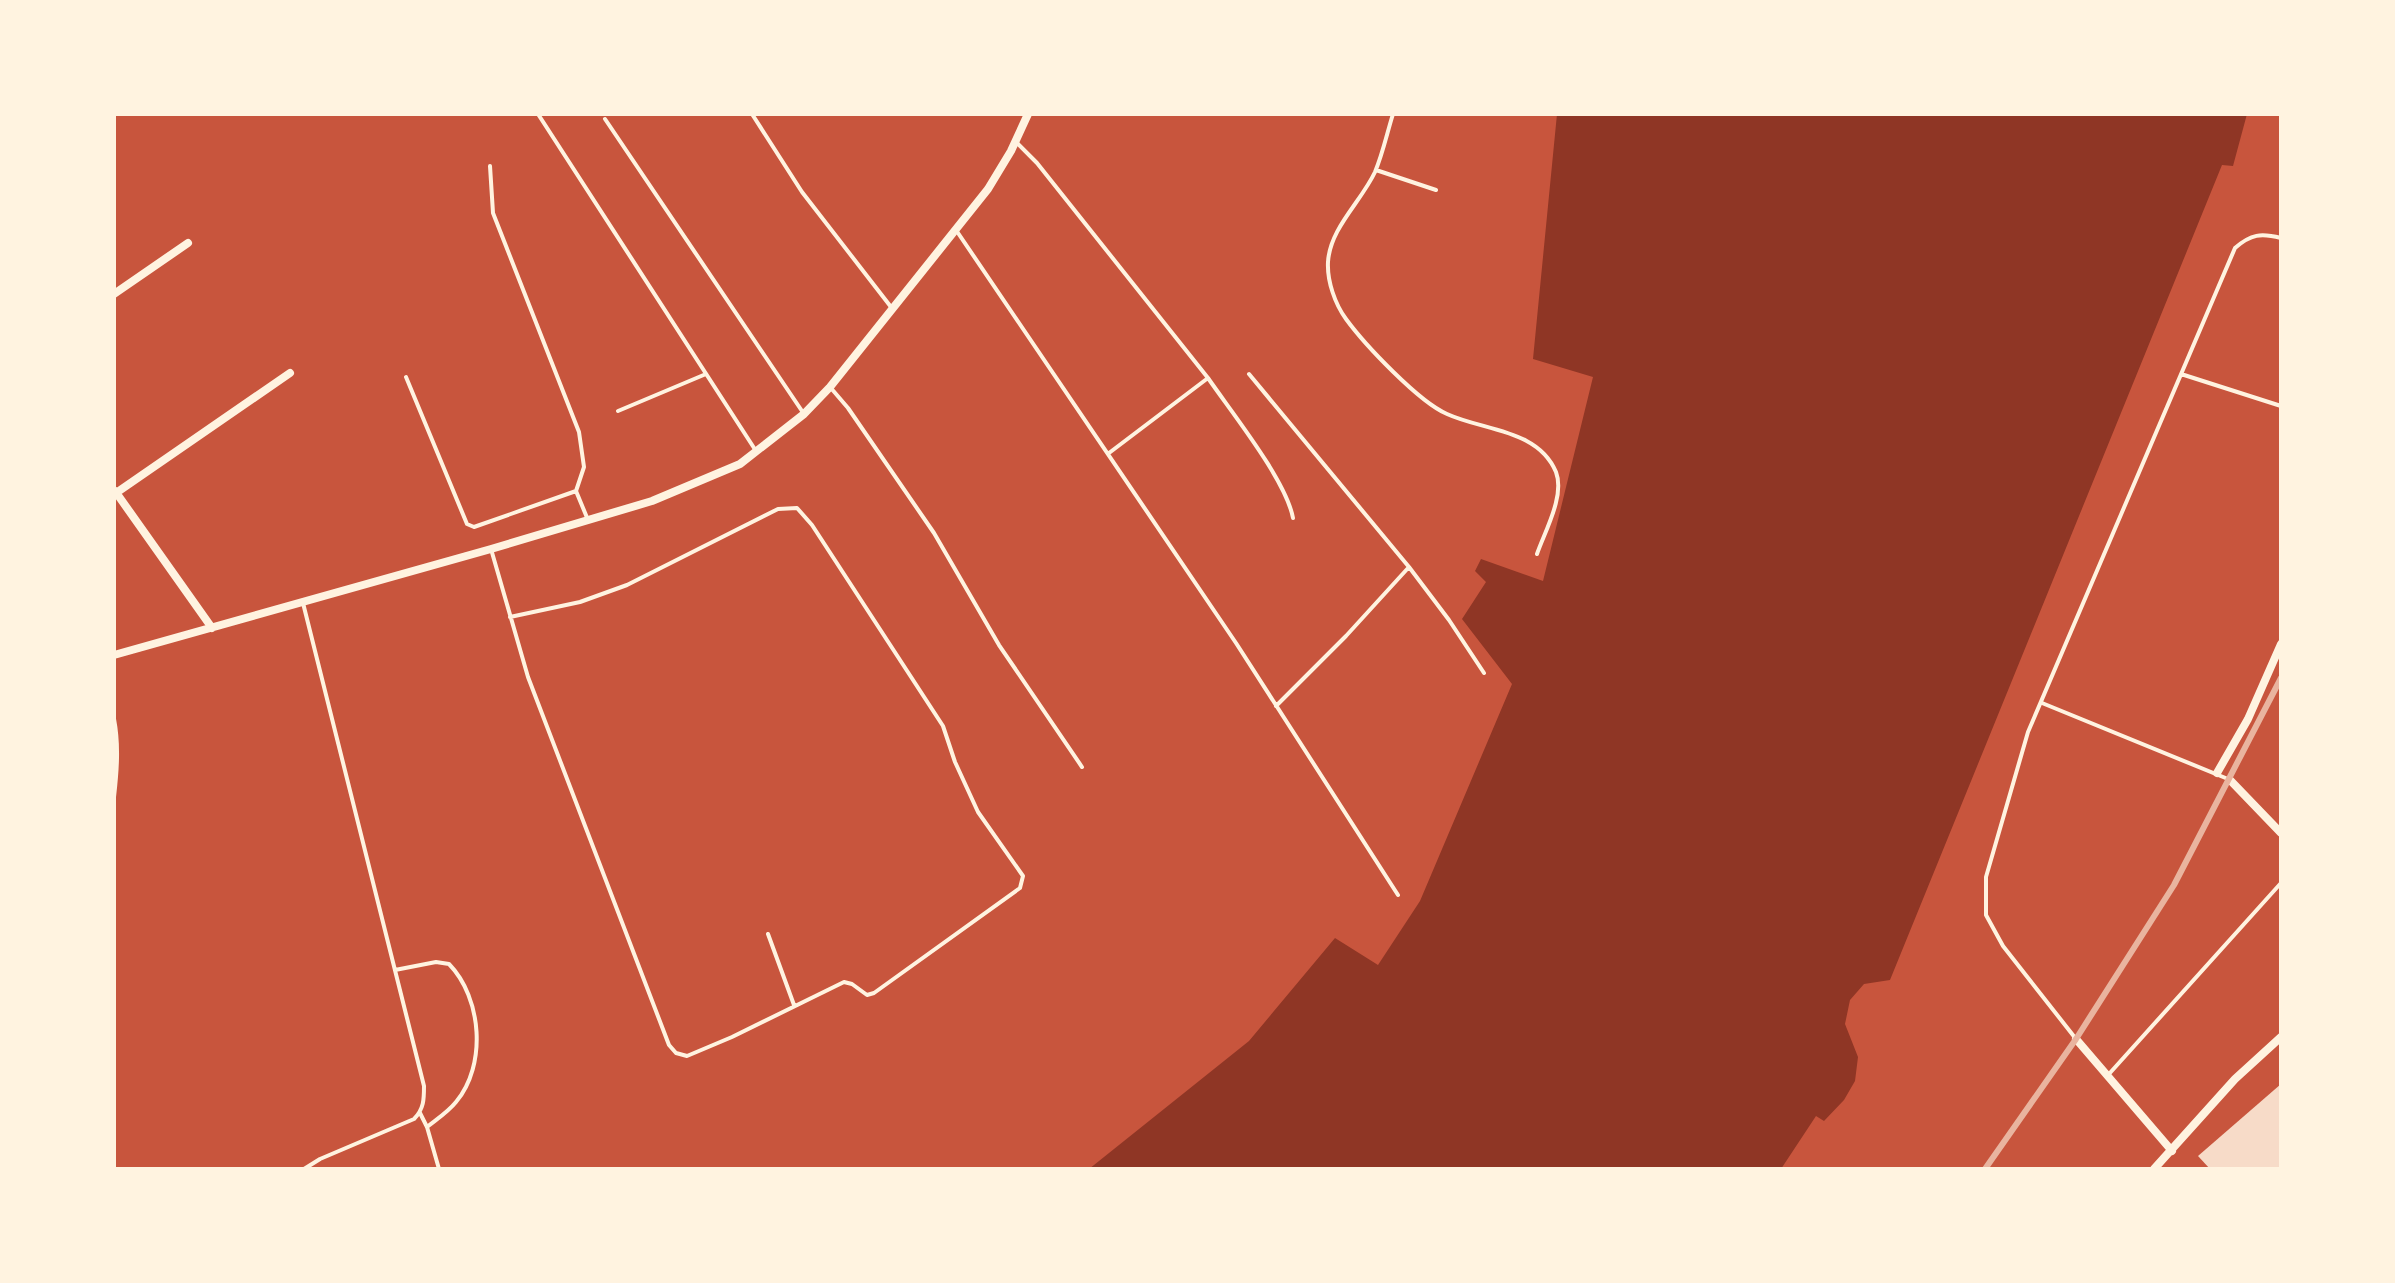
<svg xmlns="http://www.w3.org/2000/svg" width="2395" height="1283" font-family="Spectral,serif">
<rect width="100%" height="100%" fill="#c8553d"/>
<!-- water -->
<path fill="#8f3625" d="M1557,114H2247L2233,166L2222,165L1890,980L1864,984L1850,1000L1845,1024L1858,1057L1855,1081L1844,1100L1824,1121L1816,1116L1781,1169H1089L1249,1041L1335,938L1378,965L1420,901L1512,684L1462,619L1486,582L1475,571L1481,559L1543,581L1593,377L1533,359Z"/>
<!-- building -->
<path fill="#f7dbc8" d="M2281,1084V1169H2210L2198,1156Z"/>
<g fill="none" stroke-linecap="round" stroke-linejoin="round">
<!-- service -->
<path stroke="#fff3e0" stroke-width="4" d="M538,114L756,451
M752,114L802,192L891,307
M1393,114C1387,133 1383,153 1375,172C1361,202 1330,228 1328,262C1327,281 1335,304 1346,319C1365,345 1419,402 1447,414C1484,431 1538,429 1556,472C1565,496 1545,531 1537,554
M605,119L804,414
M1016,142L1037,163L1208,378L1109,453
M490,166L493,213L579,432L584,467L576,491
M1376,170L1436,190
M956,230L1236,643L1398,895
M1249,374L1409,567L1346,636L1276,706
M2181,374L2281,406
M406,377L467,524L474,527L576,491L588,520
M1208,378C1232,413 1286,480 1293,518
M830,387L848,408L934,533L999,645L1082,767
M618,411L706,374
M491,549L528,677L669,1045L676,1053L687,1056L732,1037L844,982L852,984L867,995L874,993L1020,888L1023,876L978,812L955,762L943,726L812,525L797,508L778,509L627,585L580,602L510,617
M1409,567L1449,620L1484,673
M303,603L424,1086C424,1099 424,1109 414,1119L320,1159L304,1169
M2042,703L2228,779
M114,719C119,745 117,771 114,797
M768,934L794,1005
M395,970L436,962L449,964C482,998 487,1065 456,1102C448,1112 437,1119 427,1127
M2076,1039L2003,946L1986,915V877L2028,732L2235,248C2251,234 2261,233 2281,238
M2109,1074L2281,883
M420,1113L427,1127L439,1169"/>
<!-- minor -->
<path stroke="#fff3e0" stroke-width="8" d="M114,294L188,243
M115,491L212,628
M116,493L290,373
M114,655L491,549L652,501L740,464L804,414L830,387L988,189L1011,151L1028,114
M2217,773L2248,719L2281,644
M2230,780L2281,833
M2076,1039L2172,1151
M2154,1169L2235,1079L2281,1037"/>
<!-- rail -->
<path stroke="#e9b49f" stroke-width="6" d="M1985,1169L2076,1039L2174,885L2281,678"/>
</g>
<!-- border -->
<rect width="2395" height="1283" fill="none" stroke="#fff3e0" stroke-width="232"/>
</svg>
